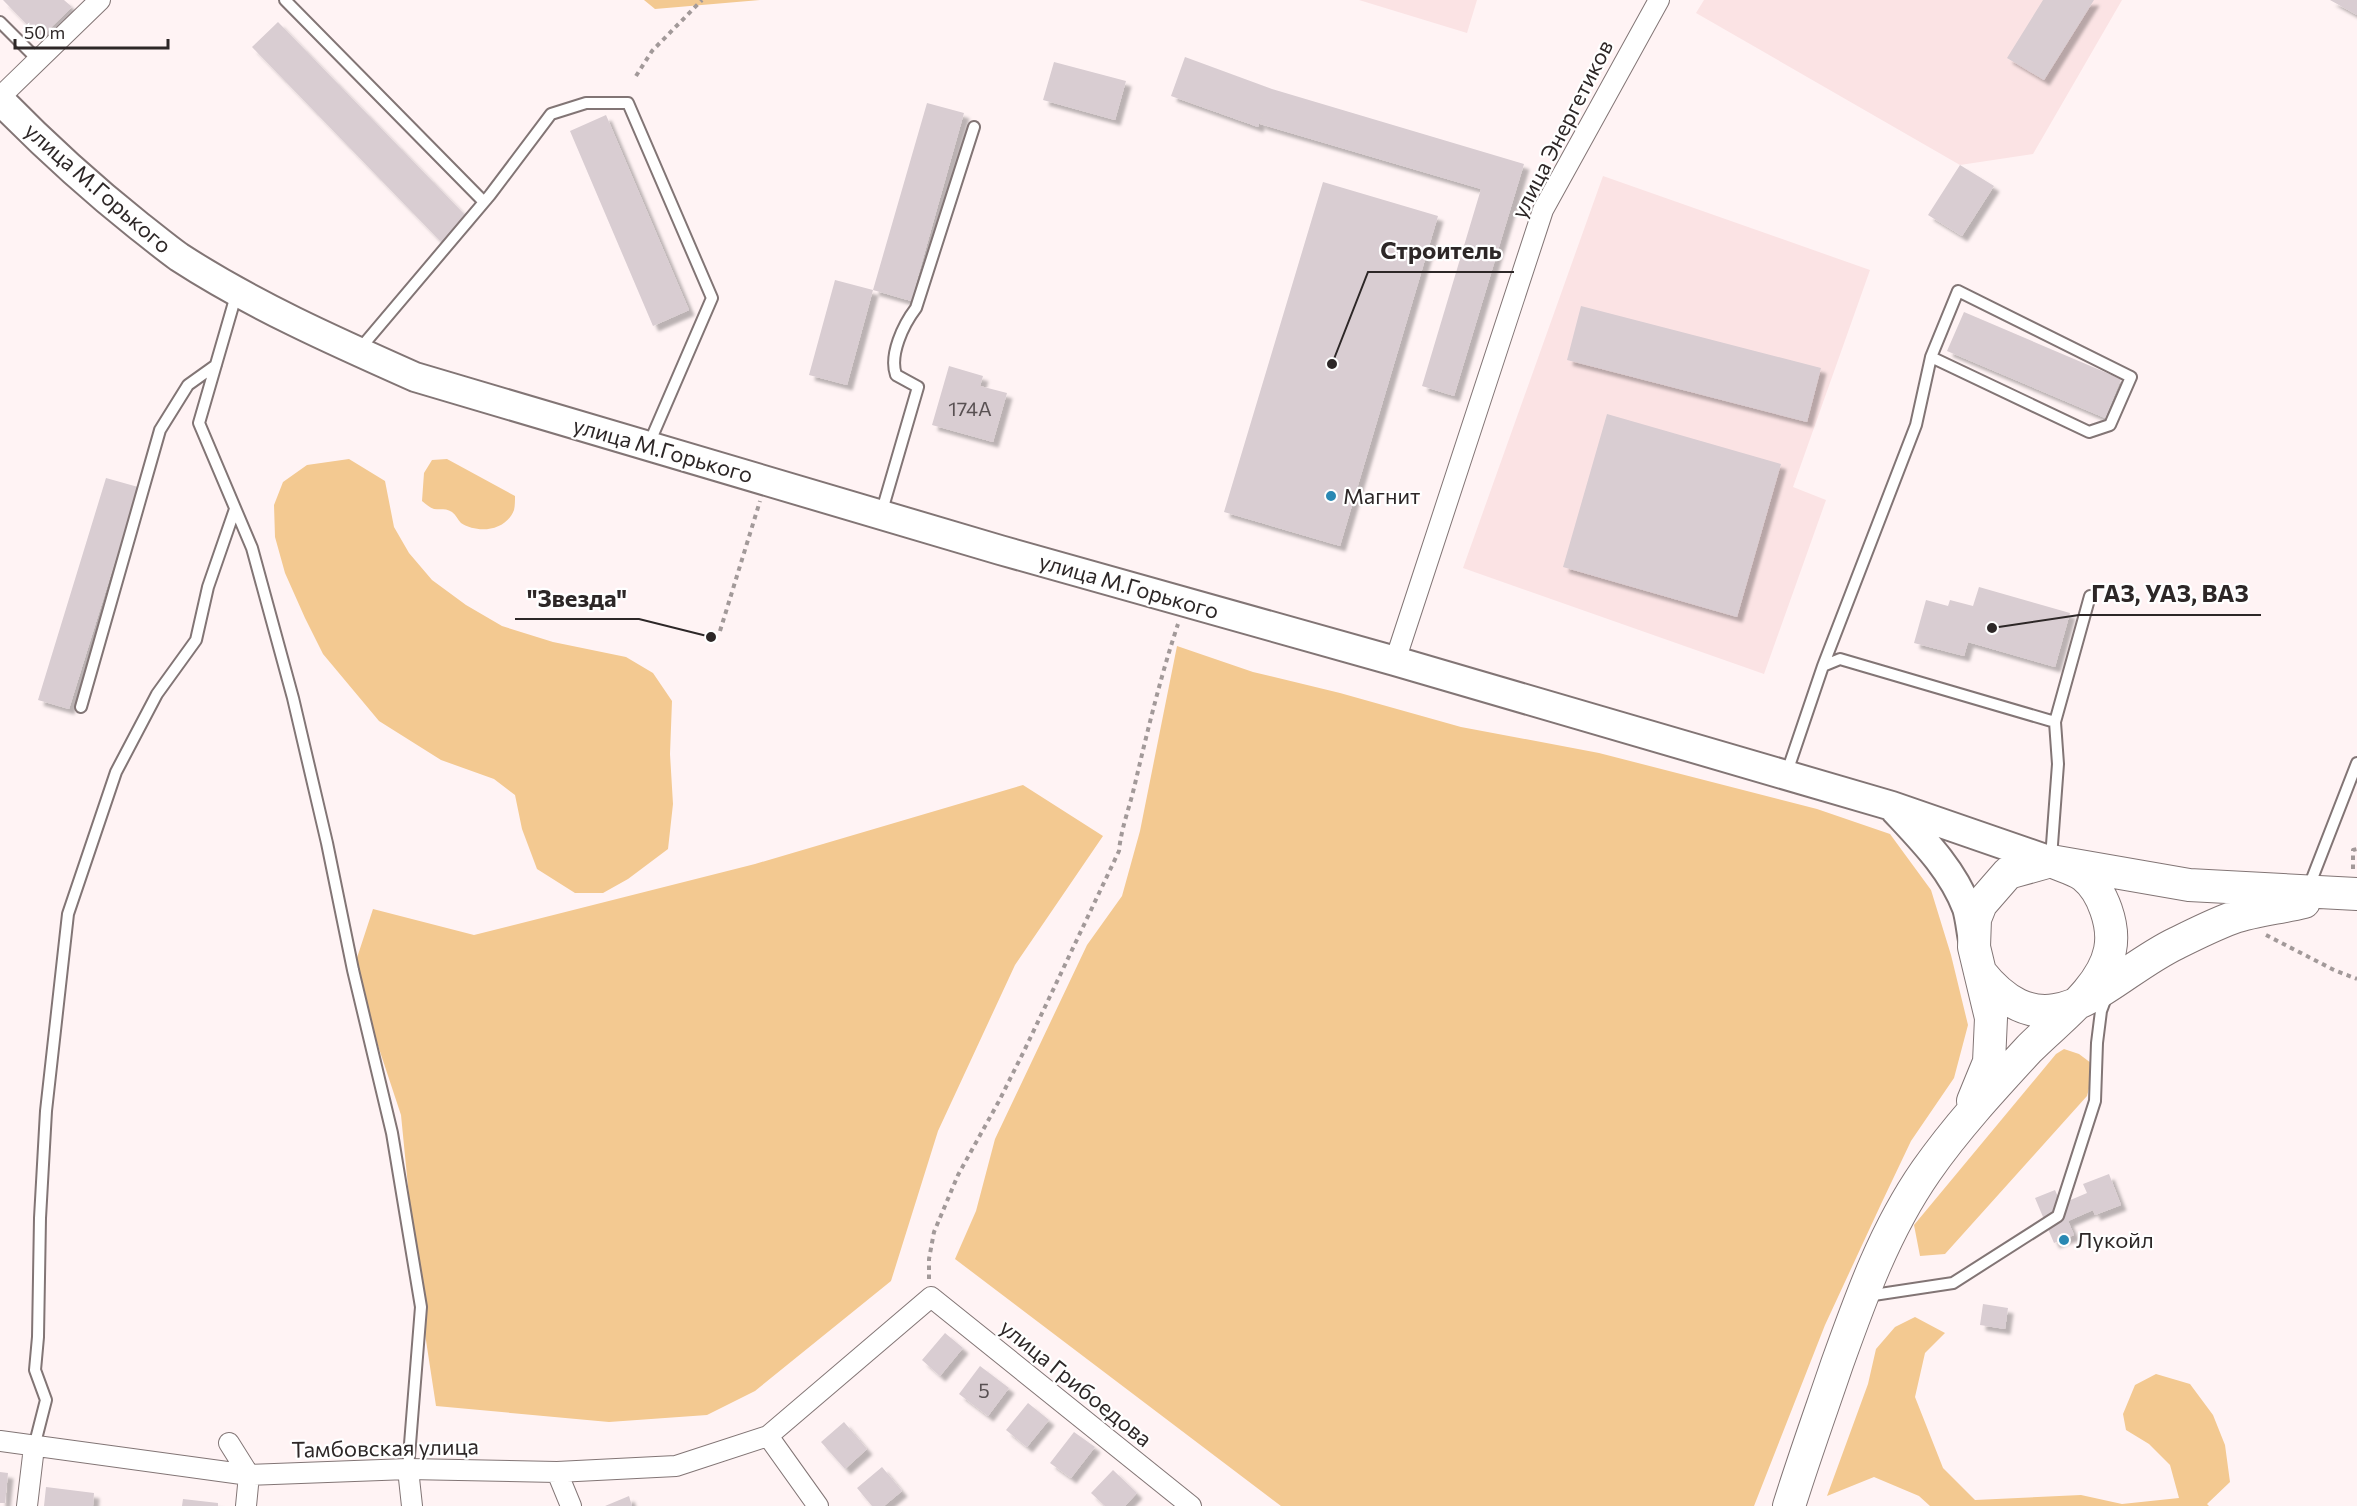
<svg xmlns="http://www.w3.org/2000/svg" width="2357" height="1506" font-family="Commissioner,sans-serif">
<defs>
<filter id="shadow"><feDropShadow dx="5.5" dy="5.5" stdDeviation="1.5" flood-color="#0004"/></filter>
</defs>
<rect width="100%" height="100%" fill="#fff3f4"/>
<!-- built -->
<path fill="#fbe3e4" d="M1359,0H1477L1467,33Z
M1704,0H2122L2033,154L1960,165L1696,13Z
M1603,176L1870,270L1793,487L1826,500L1764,674L1463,568Z"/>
<!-- green -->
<path fill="#f3c991" d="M644,0H760L655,9Z
M349,459L385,481L394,527L409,553L432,580L466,605L502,626L553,642L626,657L653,673L672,701L670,754L673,804L668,849L628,879L603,893H575L537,869L522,829L515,795L494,779L441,760L379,721L323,654L305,618L285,573L275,537L274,505L283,482L307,465Z
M447,459L515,496C515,500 515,506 514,510C506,531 478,534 461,523C458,520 456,515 452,512C446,508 440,510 434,509C430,508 426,504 422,501L424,473L432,460Z
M1177,646L1253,672L1340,693L1461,727L1599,753L1817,809L1890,834L1931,890L1951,955L1968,1025L1954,1078L1911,1141L1882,1202L1825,1325L1754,1506H1281L955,1259L976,1211L995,1139L1087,945L1122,896L1140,831Z
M1023,785L1103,836L1015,965L938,1131L891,1281L755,1391L707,1415L609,1422L436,1406L418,1288L401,1115L353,970L373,909L474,935L755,864Z
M2064,1049L2079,1054L2095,1066L2087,1096L1945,1254L1920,1256L1914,1225L2056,1054Z
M1915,1317L1945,1333L1925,1353L1915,1397L1943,1468L1975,1500L2081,1495L2122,1504L2179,1498L2170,1465L2149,1444L2126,1430L2123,1414L2135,1385L2156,1374L2190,1384L2213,1415L2225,1445L2230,1482L2207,1504L2209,1506H1930L1919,1496L1874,1477L1827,1496L1868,1384L1876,1349L1895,1327Z"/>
<!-- building -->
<path fill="#d9cdd2" filter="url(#shadow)" d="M3,0H64L72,7L40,38Z
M2043,0H2094L2044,80L2007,58Z
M2330,0H2357V15Z
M278,22L468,218L442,243L252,47Z
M1185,57L1272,89L1524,164L1454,396L1422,386L1481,189L1260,124L1264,110L1258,127L1171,96Z
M1054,62L1126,81L1115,120L1043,100Z
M927,103L964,113L911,301L873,290Z
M606,115L689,310L653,326L570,131Z
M1960,165L1994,186L1962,236L1928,215Z
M1323,182L1438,216L1340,546L1224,512Z
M835,280L873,290L847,385L809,375Z
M1581,306L1821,368L1807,422L1567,360Z
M1964,312L2121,379L2105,418L1947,351Z
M949,366L983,376L980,386L1007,393L993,442L932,425Z
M1607,414L1781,464L1737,617L1563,567Z
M106,478L138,487L69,709L38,700Z
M1979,587L2070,613L2055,667L1968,642L1964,656L1914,643L1926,600L1948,606L1950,600L1973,606Z
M2109,1174L2121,1205L2095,1215L2093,1210L2068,1221L2074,1235L2054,1243L2035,1198L2055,1190L2061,1204L2087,1193L2083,1184Z
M1983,1304L2008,1308L2005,1329L1980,1325Z
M945,1333L963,1348L940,1376L922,1360Z
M980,1366L1009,1388L988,1416L959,1394Z
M1028,1403L1049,1420L1027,1447L1006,1430Z
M844,1422L867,1449L845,1469L821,1442Z
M1074,1432L1095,1447L1071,1478L1050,1463Z
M882,1467L902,1491L884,1506H872L857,1488Z
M1113,1470L1137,1493L1125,1506H1105L1091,1493Z
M0,1472L8,1473L5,1503H0Z
M46,1487L94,1493L93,1506H44Z
M629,1496L632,1506H605Z
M183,1499L218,1503V1506H182Z"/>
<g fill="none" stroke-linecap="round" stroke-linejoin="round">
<defs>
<path id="lane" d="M285,0L484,202
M0,22L38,60
M237,292L199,423L252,548L293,698L327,843L353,970L392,1133L421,1307L408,1469
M358,351L490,195L551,114L586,103H628L712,298L648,446
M881,514L918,387L896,375C889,355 903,325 916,308L974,127
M1823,666L1916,425L1931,357L1958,291L2131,377L2110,425L2089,432L1931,357
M81,707L160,430L188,385L216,365
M2055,722L2090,596
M1786,775L1823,666L1840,659L2055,722L2058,764L2051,858
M2308,889L2357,763
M1867,1296L1953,1283L2058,1216L2095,1101L2097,1043L2101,1011L2107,995
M34,1447L46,1400L35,1370L38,1337L40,1218L46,1111L68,914L116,772L157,694L196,640L208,587L235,509"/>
<path id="street" d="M0,97L100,0
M1395,661L1543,210L1659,0
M768,1436L818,1506
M0,1441L249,1475L408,1469L557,1472L676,1466L768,1436L931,1297L1191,1506
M229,1443L249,1475L246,1506
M408,1469L412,1506
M557,1472L571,1506
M27,1506L34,1447"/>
<path id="secondary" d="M0,100C44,145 90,187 139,226C152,236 165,247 179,257C253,305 334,341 415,377L1000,550L1395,661L1892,806L2051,861
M1895,810C1923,840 1952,869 1967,908C1970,918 1971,930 1973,940"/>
<path id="primary" d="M1980,972C2050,1060 2107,976 2177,943C2195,934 2213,925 2232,918C2255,910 2280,908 2304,902
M1973,1101L1989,1062L1991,1018L1974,947L1975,919L1981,904L2008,873L2051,861L2189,885L2357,894
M1789,1506C1804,1458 1821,1411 1837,1364C1861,1297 1885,1230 1926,1171C1956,1128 1992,1089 2028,1050C2055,1022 2102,990 2110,950C2115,926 2103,891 2084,876C2075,869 2061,866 2051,861"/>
</defs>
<!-- lane casing -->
<use href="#lane" stroke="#827575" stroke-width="14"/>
<!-- street casing -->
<use href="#street" stroke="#827575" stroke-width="22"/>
<!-- secondary casing -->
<use href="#secondary" stroke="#827575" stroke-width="32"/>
<!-- primary casing -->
<use href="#primary" stroke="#827575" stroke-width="34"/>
<!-- path -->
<path stroke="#a29999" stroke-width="4" stroke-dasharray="4.5 4.5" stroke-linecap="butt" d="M636,76L652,51L702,0
M720,631L760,501
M2353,869V850L2357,849
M2266,935L2334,970L2357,979
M929,1279V1259L934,1232L958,1175L999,1101L1025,1049L1119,851C1121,829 1129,809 1134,788C1147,733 1160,678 1178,624"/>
<!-- lane -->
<use href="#lane" stroke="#fff" stroke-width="10"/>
<!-- street -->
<use href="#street" stroke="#fff" stroke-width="20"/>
<!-- secondary -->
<use href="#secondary" stroke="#fff" stroke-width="28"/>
<!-- primary -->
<use href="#primary" stroke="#fff" stroke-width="32"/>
</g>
<!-- markers -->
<g fill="#2988b3" stroke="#fff" stroke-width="2">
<circle cx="1331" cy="496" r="6"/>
<circle cx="2064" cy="1240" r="6"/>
</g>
<g text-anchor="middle" stroke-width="4.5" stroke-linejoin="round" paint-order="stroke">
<!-- number labels -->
<g font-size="20" fill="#585052">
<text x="970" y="416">174А</text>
<text x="984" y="1398">5</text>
</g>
<!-- street labels -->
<g font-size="22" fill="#2d2727" stroke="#fff">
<text transform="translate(1562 129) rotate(-63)" y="8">улица Энергетиков</text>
<text transform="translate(98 188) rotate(41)" y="8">улица М.Горького</text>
<text transform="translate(663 450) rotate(16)" y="8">улица М.Горького</text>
<text transform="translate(1129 586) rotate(16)" y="8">улица М.Горького</text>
<text transform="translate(1076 1383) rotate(39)" y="8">улица Грибоедова</text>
<text transform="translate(385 1448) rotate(-1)" y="8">Тамбовская улица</text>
</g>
<!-- poi labels -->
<g font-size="22" fill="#2d2727" stroke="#fff" text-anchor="start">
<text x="1343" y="504">Магнит</text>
<text x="2076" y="1248">Лукойл</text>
</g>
</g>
<!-- callouts -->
<path fill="none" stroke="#2d2727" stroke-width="2" d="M1332 364L1368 272H1514M1992 628L2079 615H2261M711 637L639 619H515"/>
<g fill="#2d2727" stroke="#fff" stroke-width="2">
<circle cx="1332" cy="364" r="6"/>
<circle cx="1992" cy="628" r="6"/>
<circle cx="711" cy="637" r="6"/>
</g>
<g font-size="24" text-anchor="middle" font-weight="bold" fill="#2d2727" stroke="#fff" stroke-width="4.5" stroke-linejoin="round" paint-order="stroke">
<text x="1441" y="259">Строитель</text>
<text x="2170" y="602">ГАЗ, УАЗ, ВАЗ</text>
<text x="577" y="607">"Звезда"</text>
</g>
<!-- scale -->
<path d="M15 39v9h153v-9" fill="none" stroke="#2d2727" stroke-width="3"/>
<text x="24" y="39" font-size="18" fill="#2d2727" stroke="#ffffff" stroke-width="4.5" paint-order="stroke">50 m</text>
</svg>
